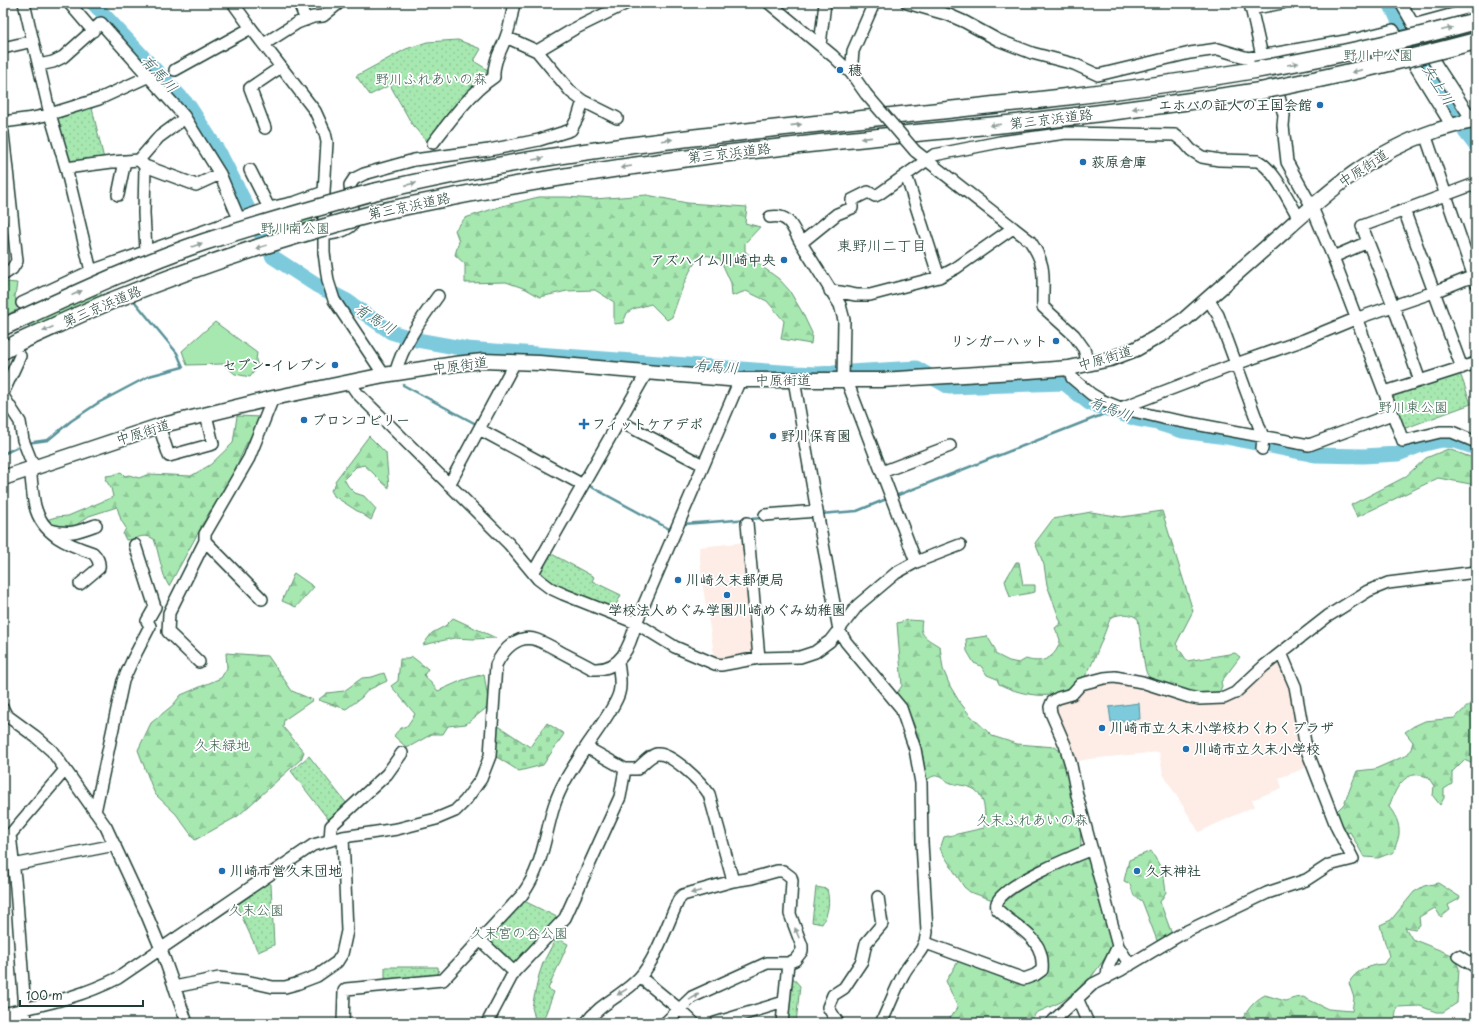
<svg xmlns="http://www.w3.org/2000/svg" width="1479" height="1026" font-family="'Playpen Sans','Klee One',sans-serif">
<defs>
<pattern id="forest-firs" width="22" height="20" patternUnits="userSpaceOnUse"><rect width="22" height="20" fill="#a7e8b1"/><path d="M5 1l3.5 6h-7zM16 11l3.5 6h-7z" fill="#8fc899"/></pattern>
<pattern id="cemetery-stones" width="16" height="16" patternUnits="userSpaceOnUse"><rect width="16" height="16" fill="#a7e8b1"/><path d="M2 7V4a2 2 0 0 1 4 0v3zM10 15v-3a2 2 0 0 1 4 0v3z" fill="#8fc899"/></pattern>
<pattern id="park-dots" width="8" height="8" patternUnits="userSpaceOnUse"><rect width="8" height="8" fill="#a7e8b1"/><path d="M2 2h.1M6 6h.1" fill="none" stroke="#8fc899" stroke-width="1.8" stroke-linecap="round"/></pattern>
</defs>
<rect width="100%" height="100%" fill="#fff"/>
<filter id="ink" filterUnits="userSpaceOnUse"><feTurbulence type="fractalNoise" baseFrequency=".025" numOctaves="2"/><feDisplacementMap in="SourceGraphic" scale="8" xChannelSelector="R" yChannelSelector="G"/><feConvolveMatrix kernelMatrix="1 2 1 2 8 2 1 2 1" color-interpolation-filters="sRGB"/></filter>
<g filter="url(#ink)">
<!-- built -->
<path fill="#fdede6" d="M746,542L756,655L722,660L715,659L702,582L699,547Z
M1275,663L1283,664L1290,682L1301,742L1300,747L1308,767L1279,778L1282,788L1252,800L1255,806L1199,832L1163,774L1159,752L1089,759L1075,762L1054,709L1057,703L1086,686L1115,681L1206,703Z"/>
<!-- grass -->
<path fill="#a7e8b1" stroke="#639272" d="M215,322L257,353L256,360L258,366L250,377L235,374L223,364L187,365L182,351Z"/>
<!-- forest -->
<path fill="url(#forest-firs)" stroke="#639272" d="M647,195L687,203L747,207L745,223L760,227L745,243V251L764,268L779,279L789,290L802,312L812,333L811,344L781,339L784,321L767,301L746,291L732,296L731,283L720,259C715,257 707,254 701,257C689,264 677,303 672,317L667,320L651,304L633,309L627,313L623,323L614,324V302L595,290L567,291L540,297L526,289L506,282L465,283V264L455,255L459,241L455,230L465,218L502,206L539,197H566L594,199Z
M6,282L17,283L15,297L18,309L3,317V285Z
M237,416L262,417L246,445L223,495L210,511L169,586C162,576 159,553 154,539C142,532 137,540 126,540L123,534L126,528L121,520L117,507L89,516L69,530L52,528L46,520L56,517L68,516L113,497L111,488L105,479L107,478L106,476L113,475L121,472L125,476L129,475L139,478L149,474L191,476L210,465L233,443Z
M369,436L386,453L389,488C379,480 373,472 364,465L356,467L344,479L348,486L355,493L364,496L376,509L371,520L334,496L331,490L336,483L335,481Z
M1448,449L1476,459V485L1438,478L1357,517L1351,505L1405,477L1426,458Z
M1162,511L1193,611L1176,644L1187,661L1235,653L1240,657L1221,682L1222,686L1220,691C1202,699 1183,691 1166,685C1159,682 1152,681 1147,674C1144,669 1140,629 1138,619C1130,612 1121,614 1111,617C1104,633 1093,667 1083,679C1062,703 1024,697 999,684L997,679L987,675L981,666L974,663L967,651L966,639L987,636L995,649V654L1009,661L1019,663L1026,659C1038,663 1050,661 1057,649C1058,646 1060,643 1060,640C1059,636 1056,631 1055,628L1061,623L1047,585L1044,565L1035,543L1053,519L1091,512L1122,517Z
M1016,562H1019L1023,585H1035V592L1010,597L1005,581Z
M294,573L314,587L296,607L282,601Z
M453,618L496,638L473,639L454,638L423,645L432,633L445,626Z
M909,620L922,621C918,637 929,639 940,647L943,669L950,686L959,701L969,714L992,736L1017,744L1055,747L1061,752L1066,761L1080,823L1081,846L1080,849L993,900L970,892L964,887L940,849L944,837L984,828C986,814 986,792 969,787C963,785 957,785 951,783C939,778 937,771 926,781C924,759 920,734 909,714C905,707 900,700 896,694L902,686L897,623Z
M226,653L268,656L292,691L313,700L284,720L283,727L304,752L301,759L238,816L195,840L176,814L155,794L152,787L138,750L151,723L173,705L181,695L221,678L227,668Z
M411,656L428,669L424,675L438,691L463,680L484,674L489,706L466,724L448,726L443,734H432L407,748L394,736C397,731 401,727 407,726L415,714L391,686L398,681L400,659H408Z
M384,673L387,681L368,690L361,698L346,709L318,700L327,693L344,691L362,678L372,677Z
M1476,698V762L1471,763L1464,760L1452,772V784L1444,789V798L1440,805L1433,796L1434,786L1428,777C1424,776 1418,774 1414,775C1400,777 1393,795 1389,807C1395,814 1400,824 1399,834C1399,838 1395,846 1394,852L1378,858L1364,857L1350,832L1345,834L1338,819L1337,811L1344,804L1357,771L1375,769L1407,755L1411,749L1413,742L1405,732L1414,726L1425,721L1455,718Z
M1151,851L1163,871L1166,892L1160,902L1173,937L1158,943L1142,901L1134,896L1130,884L1124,881L1129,860Z
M1083,858L1088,859L1092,863L1113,947L1087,983L1061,1002L1036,1013L1029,1023H946L958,1008L946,981L959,960L1011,981L1028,984L1045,972L1043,946L1025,923L1002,908V904L1033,880Z
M1438,883L1460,897L1459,899L1448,905L1450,910L1441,917L1435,908L1419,917L1420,925L1415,929L1405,927L1412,939L1452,955L1459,968L1457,1003L1443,1012H1436L1420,1006L1397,1007L1394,1023H1240C1246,1012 1253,1001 1265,995L1285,1001L1295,998L1303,997L1328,1009L1352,1011L1354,998L1349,983C1355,970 1371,965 1384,964L1389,956L1380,925L1391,920L1414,892L1424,886Z"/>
<!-- cemetery -->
<path fill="url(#cemetery-stones)" stroke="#639272" d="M547,723L564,734L543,765L519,771L495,756L497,725L530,747Z"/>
<!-- park -->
<path fill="url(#park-dots)" stroke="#639272" d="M458,40L481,49L474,61L488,70L481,82L449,112L427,141L413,126L390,85L370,95L356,76L406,49L427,42Z
M91,104L104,159L68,163L56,116Z
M311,207L315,240L278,249L266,220Z
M100,292L108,310L31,344L27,312Z
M1460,373L1471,404L1403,429L1390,395Z
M550,553L594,577L592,581L621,595L614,609L561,589L548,581L540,570Z
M309,756L347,804L332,819H328L291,771Z
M267,883L271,884L274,945L258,952L237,906L238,903Z
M816,887L827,889C830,902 829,912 822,924L812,922Z
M522,900L561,919L514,965L490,946L488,938Z
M556,938L568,944L548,989L554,992L544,1018L549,1020L548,1023H536L532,1007L539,975L543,963Z
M385,967H438L439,980L385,983Z
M792,977L800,986L796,1023H788Z"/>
<!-- water -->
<path fill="#7ecadd" stroke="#589299" d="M1139,703L1140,719L1111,722L1109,707Z"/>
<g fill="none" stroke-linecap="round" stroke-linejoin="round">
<!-- stream -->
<path stroke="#589299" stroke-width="2.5" d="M403,385L478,425
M27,443L48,440L71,421L98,403L149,376L183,367L177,353L135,302
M3,454L22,445
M586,484L673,531
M893,497L1112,411
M820,514L857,511L889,498
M683,524L763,518"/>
<!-- river -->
<path stroke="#7ecadd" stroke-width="15" d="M93,3L189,106L220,154L273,257L316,285L347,301L391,332L417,340L467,349L796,373L817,374L916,368L949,387L1064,383L1089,403L1136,419L1157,423L1183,431L1226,437L1315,455L1363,456L1398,454L1421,445L1441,440L1455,441L1476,448
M1390,3L1402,28L1466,133L1476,146"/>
<!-- minor-tunnel -->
<path stroke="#d2d8d6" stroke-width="11" stroke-dasharray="11 5.5" stroke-linecap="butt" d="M1264,62L1278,94
M20,347L22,303"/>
<defs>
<path id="minor" d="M69,3L93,31
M233,3L251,28L315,111L325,133L327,142L324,192V253L328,281L334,300L384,375
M299,3L306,20
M769,3L833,56L851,73L866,94
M907,3L949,15L965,22L998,40L1032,53L1074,64L1098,75L1190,53L1218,49L1248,58L1357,39L1393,30L1452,126
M1250,3L1262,56
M1401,3L1437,66L1473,121
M1251,9L1282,3
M1413,25L1476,8
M506,37L537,51L571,92L583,101L617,118
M264,44L297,23L313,17L323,16L339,3
M820,45L825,3
M3,48L33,41
M537,51L574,29L627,3
M39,65L53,62L63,57L101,23L184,116L220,174L239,219
M175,70L251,28
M851,73L853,51L874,3
M1279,97L1284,115L1283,126L1287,162L1311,205L1333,257L1403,441L1440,432H1452L1476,442
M3,122L33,118L50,114L24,3
M265,128L250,88L281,67
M3,133L17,261L12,269L3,275
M1425,134L1476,283
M433,143C450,121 470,93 494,77C493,62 501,51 506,37C510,27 512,14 514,3
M915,151L1030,241C1048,267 1042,278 1043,307L1074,335L1084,349L1088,364
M139,160L159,137L185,118
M145,166L144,213L146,251
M66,168L112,162L139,160L145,166L196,185L220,174
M250,170L269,208
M906,175L939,277
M118,195L125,161
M1404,210L1462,368
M770,217C790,214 792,227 801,243
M324,235C335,233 345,232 353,224L350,185L354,179L364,174L414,160L489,150L539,140L571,130L578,117L583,101
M1368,242L1393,305L1420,381
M1333,257L1368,242L1362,226L1472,185L1476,188
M91,271L66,168L50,114L99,99L145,78L148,75
M830,291L840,292L856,295H870L939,277L956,268L1013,228
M1208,299L1218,315L1263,437L1262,449
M22,303L91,271L269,208L296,202L324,192
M1069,368L1072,378L1091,394L1101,400L1121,408L1163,418L1309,445L1392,414
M395,374C403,344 420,321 438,296
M794,380L818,517L839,630L846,642L901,708L915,749L921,783L922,842L927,932C924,955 912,957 903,975C895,990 889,1007 881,1023
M843,380L844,320L840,305L801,243L837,214L852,208V200L868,192L875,196L879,194L934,155L1000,142L1066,133L1175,135L1185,143L1191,150L1202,157L1219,160L1258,161C1275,170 1289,202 1299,218
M847,381L916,562
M350,383L357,393L509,544L538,579L550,588L563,594L636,623L675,647L715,664L721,665L759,658L800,657L815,652L830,641L858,605L896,573L916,562L960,545
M1385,392L1476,363
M3,393L20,356
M3,396L20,422L23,440L34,468
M1121,408L1236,364L1304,340L1355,319L1434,292L1476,275
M619,421L703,465
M159,426L169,456L213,444L206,415
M479,429L583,485
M30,469C32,481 32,494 35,506C42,535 69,545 93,553C98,558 100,562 99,568L80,584
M882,472L950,446
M449,485L515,362
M765,515L817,511
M747,523L759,658
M50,530C70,535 77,532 96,525
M205,541L262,599
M533,573L647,372
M199,662L168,632L169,613L205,541V534L249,458L273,398
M618,662C619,671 622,683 619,693C616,706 594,735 586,747L625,769H637C643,764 650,755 657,754C671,752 702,783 709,794L733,881
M3,709L6,715L36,737L52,751L106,827L146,913L161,949L187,1023
M95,812L123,681L132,661L150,626L147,621L155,607L135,545
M10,834L16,888L26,1023
M330,840L331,826L387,774L402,753
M3,843L65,770
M13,865L115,845
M481,941L514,972
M926,943L1024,979L1035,975L1042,970C1045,936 1016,929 997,909C997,908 996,905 997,903C1002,885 1074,856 1092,849
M1118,946L1130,965
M1458,956L1476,967
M640,977L679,1009L694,1023
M1107,978L1108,967L1118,946L1077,795L1071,765L1065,745L1051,713L1050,707L1052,702L1058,698L1072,694L1081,684L1104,678L1115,677L1142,682L1189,697L1199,699L1224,698L1235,693L1264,666L1328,616L1368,591L1388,583L1476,572
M174,987L219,978L246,981L273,987H285L296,984L317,976L337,962L342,954L347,931L343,837
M1077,998L1088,1023
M3,1014C44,1004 79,998 118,978L313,845L343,837L397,829L436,819L455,811L465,801L481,779L490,756L496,665C503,650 518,633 537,640C545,643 552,647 559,651C570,657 582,663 593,669C621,671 630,646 636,623L740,380
M343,1023L344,991L346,989L443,980L522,895C543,867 544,838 554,806C561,784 574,766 586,747
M487,1023L514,972L565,918L620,797L625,769
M586,1023C600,1003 624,995 639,978C656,960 668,922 679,899L683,895L733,881L752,878L777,871H783L791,877L792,881L790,914L802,946V951L795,960L788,963H767L692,997L665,1023
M715,1023L784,1002
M782,1023L788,963
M838,1023L828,1007L833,995L844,988L862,961L866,943L882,924L878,897
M1051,1023L1093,984L1121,970L1183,933L1267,893L1306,880L1329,865L1353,859L1337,828L1306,748L1295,686L1281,653"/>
<path id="major" d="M3,478L159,426L273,398L384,375L455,364L483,361L539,363L740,380H881L1029,371L1069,368L1110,359L1136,349L1164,333L1185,319C1216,292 1247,264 1278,237C1328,192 1370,153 1435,131C1448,127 1462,122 1476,121"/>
<path id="highway" d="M373,192C429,179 486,167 544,158C780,121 1019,110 1255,70
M379,212C472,192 566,175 661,162C765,147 871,138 976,127C1071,118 1166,105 1260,91
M3,327L16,321
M3,351L19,342"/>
</defs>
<!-- minor casing -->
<use href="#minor" stroke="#1f3d34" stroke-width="14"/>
<!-- major casing -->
<use href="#major" stroke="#1f3d34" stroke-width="17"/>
<!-- highway casing -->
<use href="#highway" stroke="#1f3d34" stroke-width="19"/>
<!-- minor -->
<use href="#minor" stroke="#fff" stroke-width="11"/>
<!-- major -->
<use href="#major" stroke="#fff" stroke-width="14"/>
<!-- highway -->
<use href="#highway" stroke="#fff" stroke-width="16"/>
<defs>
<path id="minor-bridge" d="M866,94L915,151"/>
<path id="highway-bridge" d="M1255,70C1329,57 1403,41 1476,21
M1260,91C1333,77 1404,60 1476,41
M16,321C77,293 139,264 204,242C259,224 316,208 373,192
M19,342C51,328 83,312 116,299C202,264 289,236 379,212"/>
</defs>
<!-- minor-bridge casing -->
<use href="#minor-bridge" stroke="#1f3d34" stroke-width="14" stroke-linecap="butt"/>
<!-- highway-bridge casing -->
<use href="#highway-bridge" stroke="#1f3d34" stroke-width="19" stroke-linecap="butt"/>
<!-- minor-bridge -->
<use href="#minor-bridge" stroke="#fff" stroke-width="11"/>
<!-- highway-bridge -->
<use href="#highway-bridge" stroke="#fff" stroke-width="16"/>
</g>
<!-- one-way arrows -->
<defs><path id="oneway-solid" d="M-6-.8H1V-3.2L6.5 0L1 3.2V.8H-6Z"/></defs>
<g fill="#8f9e9a">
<use href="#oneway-solid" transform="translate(1447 29) rotate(-15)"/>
<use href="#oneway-solid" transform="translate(1293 64) rotate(-10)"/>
<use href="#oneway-solid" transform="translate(1357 71) rotate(167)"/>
<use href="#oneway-solid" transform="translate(1138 108) rotate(172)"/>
<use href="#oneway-solid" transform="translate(796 125) rotate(-6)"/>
<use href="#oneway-solid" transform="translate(995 125) rotate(173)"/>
<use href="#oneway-solid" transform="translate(866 138) rotate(174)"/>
<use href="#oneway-solid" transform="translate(667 140) rotate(-7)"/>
<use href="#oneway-solid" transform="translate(538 159) rotate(-10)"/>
<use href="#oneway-solid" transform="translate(626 167) rotate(171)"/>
<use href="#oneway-solid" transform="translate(411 184) rotate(-13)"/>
<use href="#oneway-solid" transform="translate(197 245) rotate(-20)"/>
<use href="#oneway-solid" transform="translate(261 247) rotate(162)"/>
<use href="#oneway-solid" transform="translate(77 293) rotate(-24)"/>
<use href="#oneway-solid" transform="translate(48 329) rotate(156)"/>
<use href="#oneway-solid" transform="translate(696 892) rotate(166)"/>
<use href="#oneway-solid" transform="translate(797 933) rotate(-112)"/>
<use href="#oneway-solid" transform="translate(622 992) rotate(148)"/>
<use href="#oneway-solid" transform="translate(694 997) rotate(-32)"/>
</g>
</g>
<!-- markers -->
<g fill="#1f6fb2" stroke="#fff" stroke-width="1.5">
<circle cx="840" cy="70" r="4"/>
<circle cx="1320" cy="105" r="4"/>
<circle cx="1083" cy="162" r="4"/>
<circle cx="784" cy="260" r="4"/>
<circle cx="1056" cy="341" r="4"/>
<circle cx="335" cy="365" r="4"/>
<circle cx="304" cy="420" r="4"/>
<path d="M582 418h4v4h4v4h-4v4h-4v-4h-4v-4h4z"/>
<circle cx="773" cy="436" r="4"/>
<circle cx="678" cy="580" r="4"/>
<circle cx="727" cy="595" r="4"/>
<circle cx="1102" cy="728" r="4"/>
<circle cx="1186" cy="749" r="4"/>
<circle cx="222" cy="871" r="4"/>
<circle cx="1137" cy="871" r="4"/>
</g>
<g text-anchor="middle" stroke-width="3.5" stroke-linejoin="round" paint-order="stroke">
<!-- park labels -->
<g font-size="14" fill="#3a5f4d" stroke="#fff">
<text x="1378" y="60">野川中公園</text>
<text x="431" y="84">野川ふれあいの森</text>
<text x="295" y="233">野川南公園</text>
<text x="1413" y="412">野川東公園</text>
<text x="222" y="750">久末緑地</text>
<text x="1032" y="825">久末ふれあいの森</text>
<text x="256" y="915">久末公園</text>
<text x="519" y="938">久末宮の谷公園</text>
</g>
<!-- poi labels -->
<g font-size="14" font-weight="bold" fill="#1f3d34" stroke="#fff" text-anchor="start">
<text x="848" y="75">穂</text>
<text x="1312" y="110" text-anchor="end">エホバの証人の王国会館</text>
<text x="1091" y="167">荻原倉庫</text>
<text x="776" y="265" text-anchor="end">アズハイム川崎中央</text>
<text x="1048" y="346" text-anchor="end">リンガーハット</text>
<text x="327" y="370" text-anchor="end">セブン-イレブン</text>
<text x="312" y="425">ブロンコビリー</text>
<text x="592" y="429">フィットケアデポ</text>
<text x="781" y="441">野川保育園</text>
<text x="686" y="585">川崎久末郵便局</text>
<text x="727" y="615" text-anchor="middle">学校法人めぐみ学園川崎めぐみ幼稚園</text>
<text x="1110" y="733">川崎市立久末小学校わくわくプラザ</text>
<text x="1194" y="754">川崎市立久末小学校</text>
<text x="230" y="876">川崎市営久末団地</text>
<text x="1145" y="876">久末神社</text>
</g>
<!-- street labels -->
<g font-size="14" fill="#1f3d34" stroke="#fff">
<text transform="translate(1051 119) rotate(-7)" y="5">第三京浜道路</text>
<text transform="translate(729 153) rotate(-7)" y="5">第三京浜道路</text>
<text transform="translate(1363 168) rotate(-33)" y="5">中原街道</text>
<text transform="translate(409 206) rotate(-12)" y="5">第三京浜道路</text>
<text transform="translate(102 306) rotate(-23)" y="5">第三京浜道路</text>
<text transform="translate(1105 358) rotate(-16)" y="5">中原街道</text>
<text transform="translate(460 365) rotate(-7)" y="5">中原街道</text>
<text x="783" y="385">中原街道</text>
<text transform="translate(143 432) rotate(-17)" y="5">中原街道</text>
</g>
<!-- water labels -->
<g font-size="15" font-style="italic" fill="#37605e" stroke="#fff">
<text transform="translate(159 74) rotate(47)" y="5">有馬川</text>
<text transform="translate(1438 85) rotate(58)" y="5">矢上川</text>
<text transform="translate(375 319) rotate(32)" y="5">有馬川</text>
<text transform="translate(716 367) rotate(4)" y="5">有馬川</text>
<text transform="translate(1111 409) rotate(21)" y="5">有馬川</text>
</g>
<!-- neighbourhood labels -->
<g font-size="15" fill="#1f3d34" stroke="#fff">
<text x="882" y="251">東野川二丁目</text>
</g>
</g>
<!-- margin -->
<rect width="1479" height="1026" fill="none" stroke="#fff" stroke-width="16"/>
<rect x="8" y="8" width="1463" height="1010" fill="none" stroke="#1f3d34" stroke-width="1.5" filter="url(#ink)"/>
<!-- scale -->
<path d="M20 1000v6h123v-6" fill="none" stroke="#1f3d34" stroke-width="2"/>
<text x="26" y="1000" font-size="12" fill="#1f3d34" stroke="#ffffff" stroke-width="3" paint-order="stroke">100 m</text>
</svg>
